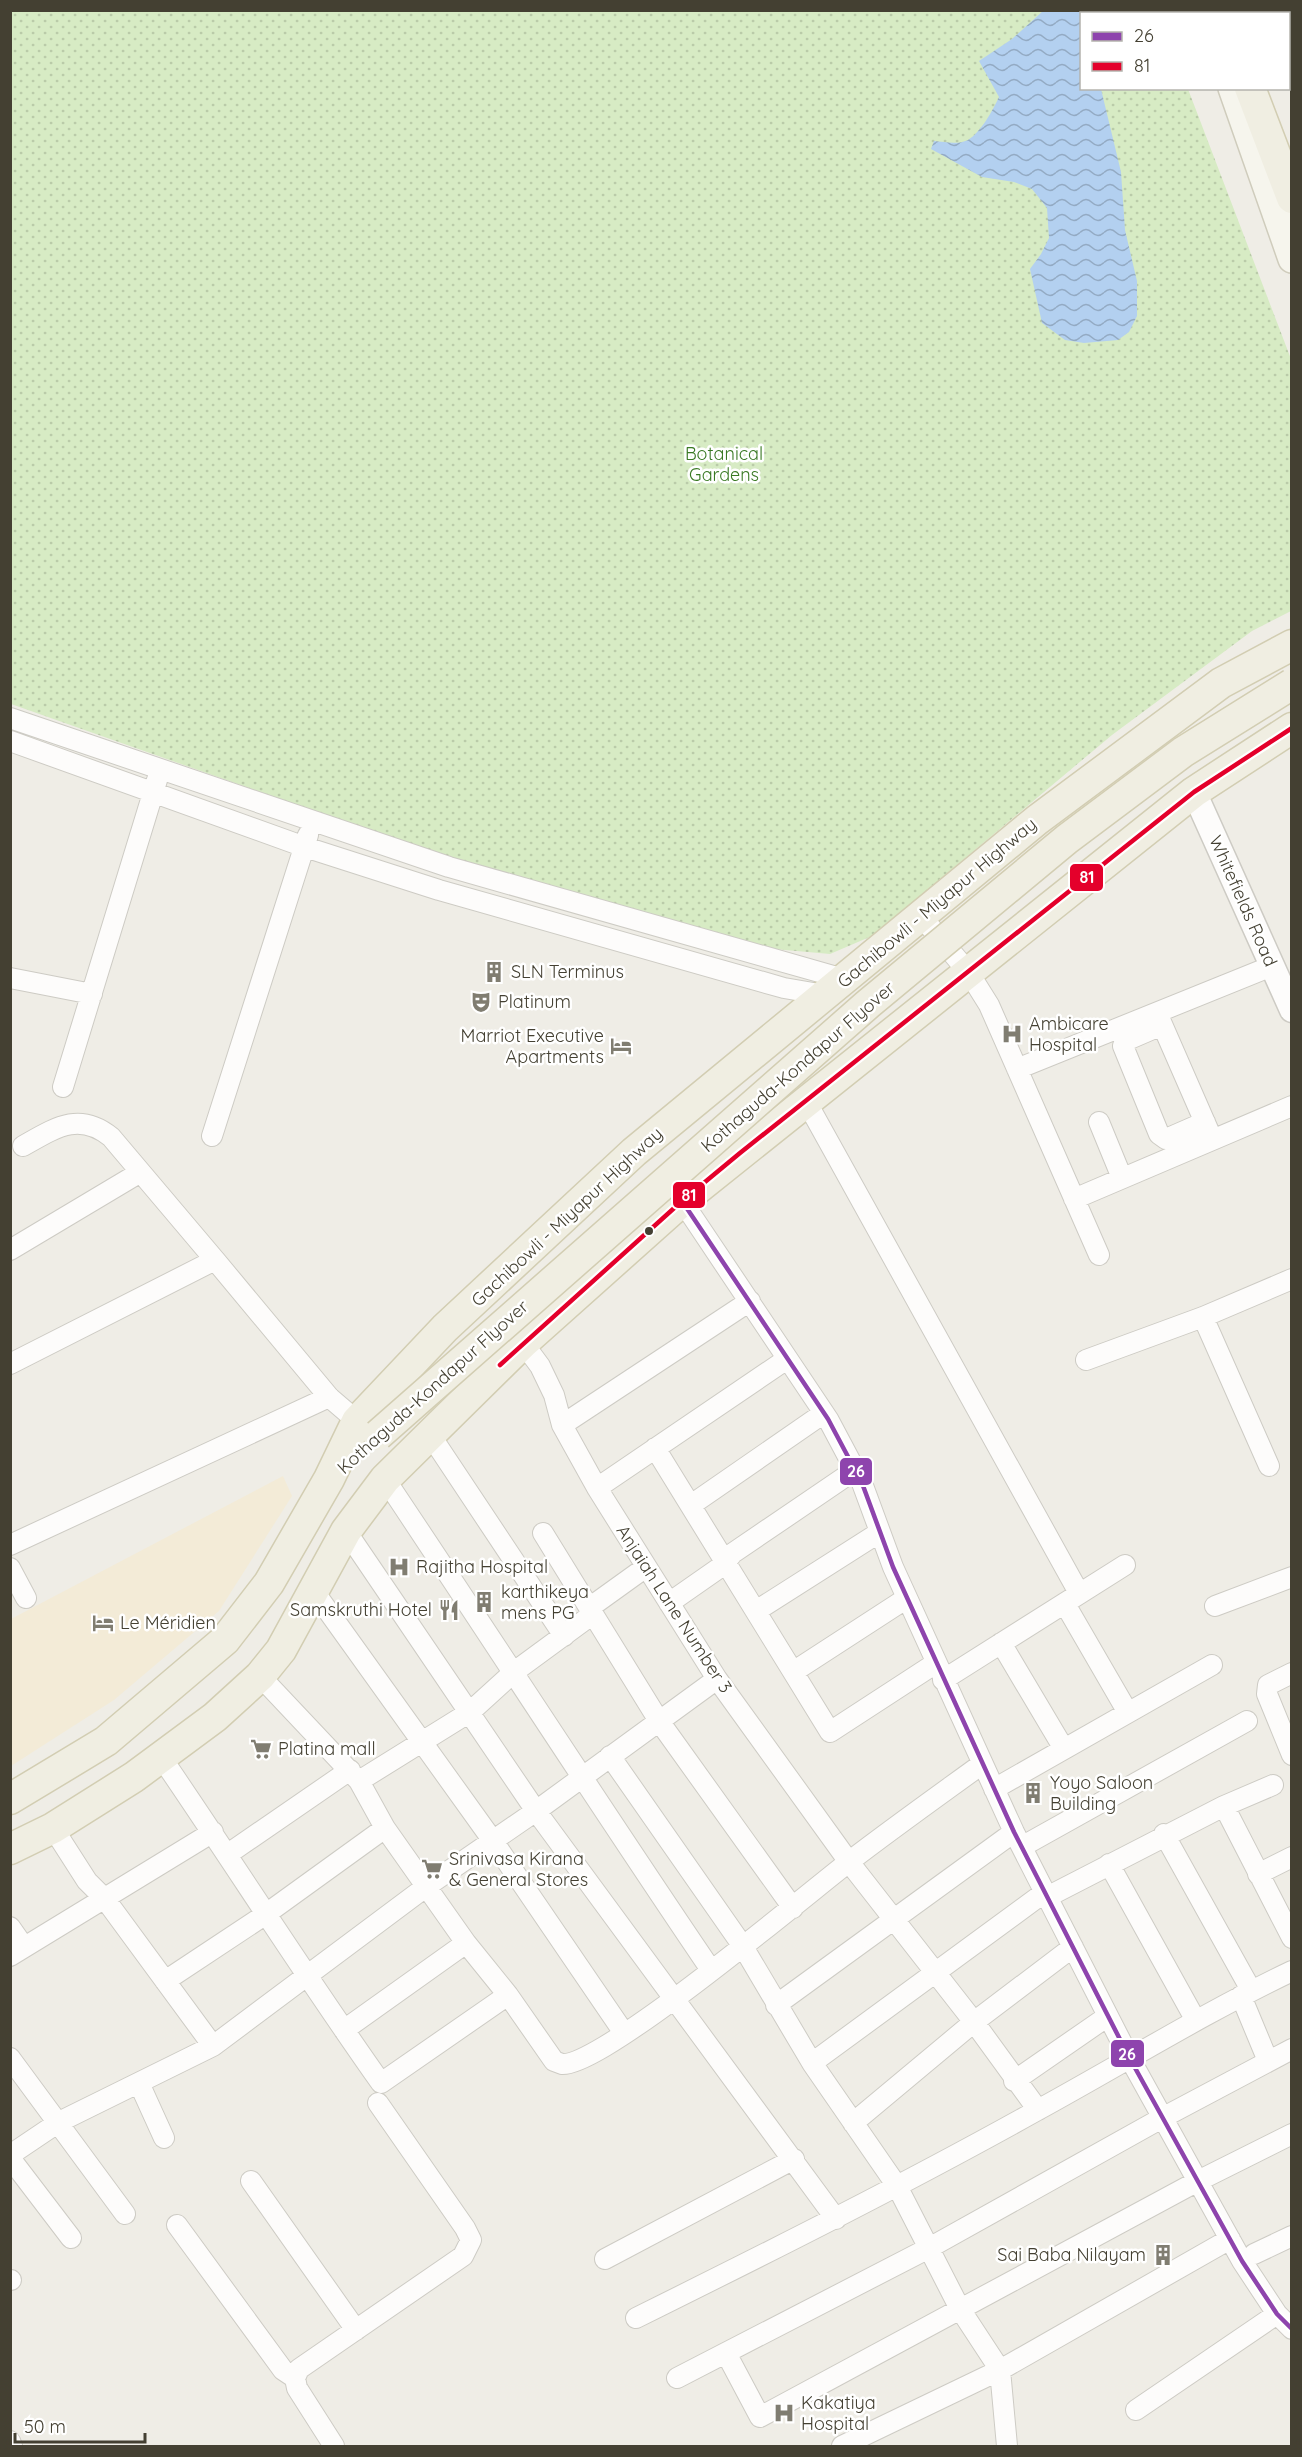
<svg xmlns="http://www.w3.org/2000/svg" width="1302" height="2457" font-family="Quicksand,sans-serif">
<defs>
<pattern id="garden-dots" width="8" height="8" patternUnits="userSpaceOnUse" patternTransform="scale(1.5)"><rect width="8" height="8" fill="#d7ebc4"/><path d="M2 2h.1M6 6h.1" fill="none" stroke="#bacba9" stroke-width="1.8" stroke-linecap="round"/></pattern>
<pattern id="water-waves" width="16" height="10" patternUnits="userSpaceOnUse" patternTransform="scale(1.5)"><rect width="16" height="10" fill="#b3d0f0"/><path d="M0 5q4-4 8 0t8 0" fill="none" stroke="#93aac3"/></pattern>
</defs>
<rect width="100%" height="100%" fill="#efede6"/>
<!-- commercial -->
<path fill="#f3ebd7" d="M283,1476L292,1496L219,1611L114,1700L11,1766V1619Z"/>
<!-- garden -->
<path fill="url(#garden-dots)" d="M11,11H1171V13L1082,14V88L1188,89L1291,359V611L1252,631L1112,735L872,936L830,954L774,949L450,859L11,704Z"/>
<!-- water -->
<path fill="url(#water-waves)" d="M1044,10L1079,11L1082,17V88L1101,89L1121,172L1125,230L1137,281V316L1129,332L1118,340L1084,343L1065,340L1042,323L1030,269L1041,254L1049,238L1047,208L1032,189L1014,182L982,177L931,149L934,141C945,142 958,145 968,140C981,132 993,110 999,97L979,61L1012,39Z"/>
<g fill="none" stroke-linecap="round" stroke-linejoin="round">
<defs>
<path id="minor" d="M1288,70L1292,69
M10,718L449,867L844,979
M10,741L305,847L439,890L784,988L825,995
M921,916L969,973L989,1005L1099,1255
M10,978L92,994
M1158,1015L1210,1134
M1162,1025L1125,1041L1123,1046L1159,1134L1166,1139L1205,1122
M1017,1069L1272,966
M63,1087L157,780
M806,1101L1079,1593
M1099,1122L1122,1178
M212,1136L308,835
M23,1146C55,1128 79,1111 111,1137L215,1260
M1074,1199L1292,1106
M682,1201L828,1419L862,1483L893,1567L1014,1832L1129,2057L1242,2261L1277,2314L1292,2329
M10,1250L139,1173
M1203,1317L1269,1466
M523,1343L540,1366L554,1395L562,1425L597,1488L717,1679L849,1862L974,2022L1038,2110
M1086,1360L1203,1317L1292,1279
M10,1364L215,1260L329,1397L357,1421
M562,1425L750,1301
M429,1433L564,1636
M655,1448L830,1732L936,1663
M385,1479C494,1642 601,1808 711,1970
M597,1488L787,1359
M691,1505L824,1413
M346,1531L536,1811L836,2219
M543,1533L659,1721L793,1908
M10,1545L329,1397
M10,1568L26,1598
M313,1590L493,1841L624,2033
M669,1603L722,1566L733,1553L855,1470
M1065,1604L1127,1711
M1215,1606L1292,1577
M589,1608L646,1567
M756,1611L880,1532
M1001,1643L1064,1749
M793,1672L907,1598
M1292,1673L1268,1685L1267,1694L1292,1755
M260,1676L359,1781L385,1828L466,1943L508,1995L554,2061L562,2064C602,2067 807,1894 850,1861C893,1828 938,1796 982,1764
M943,1680L1125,1565
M610,1756L742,1945L812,2063L897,2186L960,2309L1000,2370L1007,2446
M161,1757C235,1865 305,1976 381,2083L508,1995
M359,1781L470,1712L514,1672L593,1614
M994,1789L1212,1665
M1224,1806L1273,1785
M53,1828L87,1881L105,1899L213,2046
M1164,1834L1251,1990
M1023,1846L1247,1721
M228,1854L350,1770
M1109,1864L1195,2019
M1258,1874L1292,1857
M1047,1897L1224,1806L1292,1938
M10,1927L24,1947
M10,1956L213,1832
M165,1981L266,1914L385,1828
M1241,1996L1268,2061
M776,2005L1014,1832
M344,2030L466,1943
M10,2058L125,2214
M812,2063L1045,1892
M1014,2081L1108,2016
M139,2083L164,2138
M853,2123L974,2022L1073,1947
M10,2155L59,2122L213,2046L427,1886L536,1811L717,1679
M10,2158L71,2238
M251,2181L356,2330
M177,2225L283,2370L295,2378
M1254,2254L1292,2236
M605,2259L794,2159
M10,2280H11
M636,2318C771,2251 905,2184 1036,2111C1122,2064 1204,2013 1292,1971
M726,2353L760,2417L1198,2181L1292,2134
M677,2378L929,2248L1162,2118L1292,2049
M1136,2410L1277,2314
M10,2441L12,2446
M334,2446L297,2388L295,2378L299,2369L463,2256L471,2240L465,2228L378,2103
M842,2446L1000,2370L1230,2239"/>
<path id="tertiary" d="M1194,792L1292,1010"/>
<path id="secondary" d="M1238,10L1239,14
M1232,88L1292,259"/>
<path id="primary" d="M1221,10L1222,14
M1250,88L1292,198
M10,1799L106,1741L225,1640L269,1583L329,1479L357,1421L445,1328L634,1152L1037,820L1221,683L1292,645
M10,1849L53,1828L134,1777L215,1717L260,1676L281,1650L346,1531L385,1479L523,1343L682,1201L1194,792L1292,728"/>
</defs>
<!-- minor casing -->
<use href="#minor" stroke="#cdcbc4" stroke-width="22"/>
<!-- tertiary casing -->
<use href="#tertiary" stroke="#cdcbc4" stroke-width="27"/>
<!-- secondary casing -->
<use href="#secondary" stroke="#cfccbc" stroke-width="30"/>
<!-- primary casing -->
<use href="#primary" stroke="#d2cdb2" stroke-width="33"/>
<!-- minor -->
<use href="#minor" stroke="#fdfcfb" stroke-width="20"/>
<!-- tertiary -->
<use href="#tertiary" stroke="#fdfcfb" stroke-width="24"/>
<!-- secondary -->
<use href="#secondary" stroke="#f6f5ed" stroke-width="27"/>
<!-- primary -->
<use href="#primary" stroke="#f0eee2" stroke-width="30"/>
<defs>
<path id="primary-bridge" d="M378,1435L868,1004L1067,839L1183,752L1292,684"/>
</defs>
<!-- primary-bridge casing -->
<use href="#primary-bridge" stroke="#d2cdb2" stroke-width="33" stroke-linecap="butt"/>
<!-- primary-bridge -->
<use href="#primary-bridge" stroke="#f0eee2" stroke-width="30"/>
<defs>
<path id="bus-1" d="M682,1201L828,1419L862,1483L893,1567L1014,1832L1129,2057L1242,2261L1277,2314L1292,2329"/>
<path id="bus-2" d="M500,1365L682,1201L740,1153L1194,792L1292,728"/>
</defs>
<!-- bus-1 casing -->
<use href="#bus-1" stroke="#fff" stroke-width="9"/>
<!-- bus-2 casing -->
<use href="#bus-2" stroke="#fff" stroke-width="9"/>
<!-- bus-1 -->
<use href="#bus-1" stroke="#8e44ad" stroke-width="4.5"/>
<!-- bus-2 -->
<use href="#bus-2" stroke="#e4002b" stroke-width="4.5"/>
</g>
<!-- icons -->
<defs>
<symbol id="building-bare" viewBox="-9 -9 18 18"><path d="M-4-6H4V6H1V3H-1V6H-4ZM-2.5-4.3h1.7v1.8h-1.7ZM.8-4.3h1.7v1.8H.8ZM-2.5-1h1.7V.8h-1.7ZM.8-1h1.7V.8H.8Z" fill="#807d71" stroke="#fff" stroke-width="2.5" paint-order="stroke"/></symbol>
<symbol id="theatre-bare" viewBox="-9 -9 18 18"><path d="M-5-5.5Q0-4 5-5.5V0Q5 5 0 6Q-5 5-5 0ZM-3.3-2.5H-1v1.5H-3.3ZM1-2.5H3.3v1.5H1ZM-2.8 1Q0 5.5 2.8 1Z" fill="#807d71" stroke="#fff" stroke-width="2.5" paint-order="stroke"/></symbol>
<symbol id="hospital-bare" viewBox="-9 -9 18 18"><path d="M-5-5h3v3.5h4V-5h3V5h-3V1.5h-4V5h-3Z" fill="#807d71" stroke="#fff" stroke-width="2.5" paint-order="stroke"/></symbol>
<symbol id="hotel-bare" viewBox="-9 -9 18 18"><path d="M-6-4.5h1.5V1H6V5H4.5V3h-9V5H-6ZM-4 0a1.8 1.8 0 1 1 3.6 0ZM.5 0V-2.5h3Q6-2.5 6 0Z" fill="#807d71" stroke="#fff" stroke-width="2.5" paint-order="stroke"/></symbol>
<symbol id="restaurant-bare" viewBox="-9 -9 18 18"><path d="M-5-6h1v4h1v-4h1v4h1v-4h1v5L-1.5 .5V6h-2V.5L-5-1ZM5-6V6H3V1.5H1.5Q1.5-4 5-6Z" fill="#807d71" stroke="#fff" stroke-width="2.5" paint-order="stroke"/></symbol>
<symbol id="supermarket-bare" viewBox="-9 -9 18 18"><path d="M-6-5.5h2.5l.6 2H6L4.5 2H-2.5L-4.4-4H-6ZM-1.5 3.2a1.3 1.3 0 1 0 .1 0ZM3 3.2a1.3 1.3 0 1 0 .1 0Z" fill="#807d71" stroke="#fff" stroke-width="2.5" paint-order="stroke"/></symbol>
</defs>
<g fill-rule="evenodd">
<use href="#building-bare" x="479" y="957" width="30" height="30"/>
<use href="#theatre-bare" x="466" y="987" width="30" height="30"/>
<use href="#hospital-bare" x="997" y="1019" width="30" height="30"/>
<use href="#hotel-bare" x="606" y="1031" width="30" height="30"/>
<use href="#hospital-bare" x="384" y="1552" width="30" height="30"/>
<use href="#building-bare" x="469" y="1587" width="30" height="30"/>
<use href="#restaurant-bare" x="434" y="1595" width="30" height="30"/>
<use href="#hotel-bare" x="88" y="1608" width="30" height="30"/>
<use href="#supermarket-bare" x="246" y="1734" width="30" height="30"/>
<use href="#building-bare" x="1018" y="1778" width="30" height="30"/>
<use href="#supermarket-bare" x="417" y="1854" width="30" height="30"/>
<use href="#building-bare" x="1148" y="2240" width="30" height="30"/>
<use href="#hospital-bare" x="769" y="2398" width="30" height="30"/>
</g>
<!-- markers -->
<circle fill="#444032" stroke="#fff" stroke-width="2" cx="649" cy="1231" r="5"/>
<g text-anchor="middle" stroke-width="5" stroke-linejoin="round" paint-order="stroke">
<!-- park labels -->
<g font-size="18" fill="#397923" stroke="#fff">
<text x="724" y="460">Botanical<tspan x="724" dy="21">Gardens</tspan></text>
</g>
<!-- street labels -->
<g font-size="18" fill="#444032" stroke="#fff">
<text transform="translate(1243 901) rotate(66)" y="6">Whitefields Road</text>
<text transform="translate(937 903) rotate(-40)" y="6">Gachibowli - Miyapur Highway</text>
<text transform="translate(798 1067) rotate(-41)" y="6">Kothaguda-Kondapur Flyover</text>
<text transform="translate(567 1217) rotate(-43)" y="6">Gachibowli - Miyapur Highway</text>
<text transform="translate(433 1387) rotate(-42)" y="6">Kothaguda-Kondapur Flyover</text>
<text transform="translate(674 1609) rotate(57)" y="6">Anjaiah Lane Number 3</text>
</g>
<!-- poi labels -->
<g font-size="18" fill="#444032" stroke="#fff" text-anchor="start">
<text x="511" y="978">SLN Terminus</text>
<text x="498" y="1008">Platinum</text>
<text x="1029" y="1030">Ambicare<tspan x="1029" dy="21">Hospital</tspan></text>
<text x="604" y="1042" text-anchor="end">Marriot Executive<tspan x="604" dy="21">Apartments</tspan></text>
<text x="416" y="1573">Rajitha Hospital</text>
<text x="501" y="1598">karthikeya<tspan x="501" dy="21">mens PG</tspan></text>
<text x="432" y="1616" text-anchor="end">Samskruthi Hotel</text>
<text x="120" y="1629">Le Méridien</text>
<text x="278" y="1755">Platina mall</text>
<text x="1050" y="1789">Yoyo Saloon<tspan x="1050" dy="21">Building</tspan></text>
<text x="449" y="1865">Srinivasa Kirana<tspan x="449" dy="21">&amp; General Stores</tspan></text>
<text x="1146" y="2261" text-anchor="end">Sai Baba Nilayam</text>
<text x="801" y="2409">Kakatiya<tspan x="801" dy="21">Hospital</tspan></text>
</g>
</g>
<g stroke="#fff" stroke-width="2">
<rect x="1069" y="863" width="35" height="29" rx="6" fill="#e4002b"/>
<rect x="672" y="1181" width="34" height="28" rx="6" fill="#e4002b"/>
<rect x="839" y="1457" width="34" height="29" rx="6" fill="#8e44ad"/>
<rect x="1110" y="2039" width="35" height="29" rx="6" fill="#8e44ad"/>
</g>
<g font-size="16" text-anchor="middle" font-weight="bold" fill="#fff">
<text x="1087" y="883">81</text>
<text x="689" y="1201">81</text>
<text x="856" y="1477">26</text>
<text x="1127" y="2060">26</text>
</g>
<!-- border -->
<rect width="1302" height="2457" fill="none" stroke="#444032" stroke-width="24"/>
<!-- legend -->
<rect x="1080" y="12" width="210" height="78" fill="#ffffff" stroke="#b4b3ad" stroke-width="1.5"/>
<rect x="1092" y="32" width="30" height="9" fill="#8e44ad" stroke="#b4b3ad" stroke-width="1.5"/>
<text x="1134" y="42" font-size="18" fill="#444032">26</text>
<rect x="1092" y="62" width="30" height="9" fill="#e4002b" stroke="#b4b3ad" stroke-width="1.5"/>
<text x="1134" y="72" font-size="18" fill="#444032">81</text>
<!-- scale -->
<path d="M15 2433v9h130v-9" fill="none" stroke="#444032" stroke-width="3"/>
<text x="24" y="2433" font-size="18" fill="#444032" stroke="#ffffff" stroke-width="4.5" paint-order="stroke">50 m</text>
</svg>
